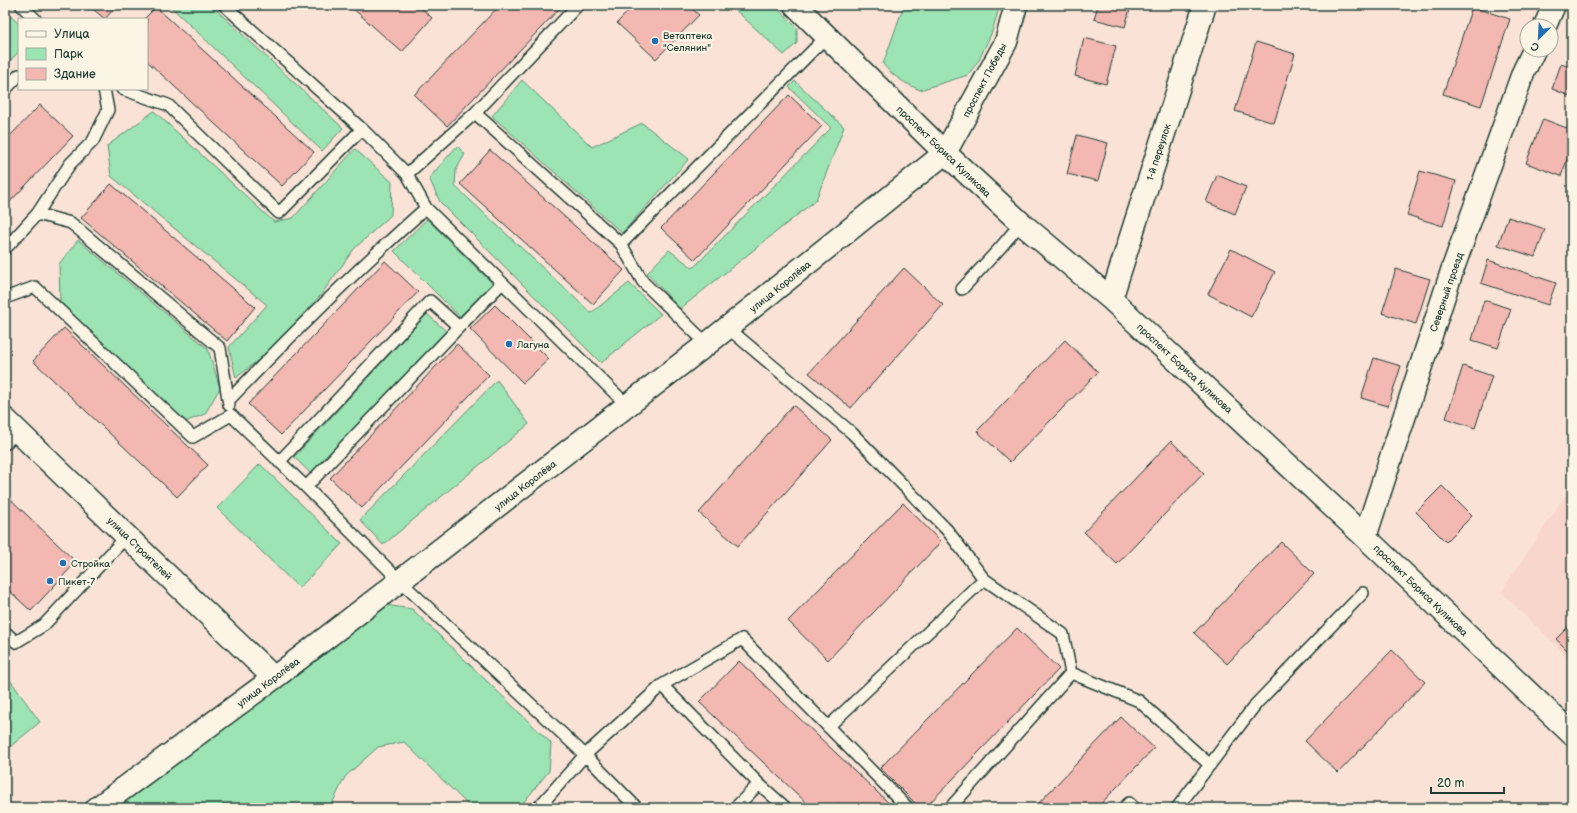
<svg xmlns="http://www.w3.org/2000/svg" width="1577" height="813" font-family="'Balsamiq Sans',sans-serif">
<rect width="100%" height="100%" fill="#fae3d6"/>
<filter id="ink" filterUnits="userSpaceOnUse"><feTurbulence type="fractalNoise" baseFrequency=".025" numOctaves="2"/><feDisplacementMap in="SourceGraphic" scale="8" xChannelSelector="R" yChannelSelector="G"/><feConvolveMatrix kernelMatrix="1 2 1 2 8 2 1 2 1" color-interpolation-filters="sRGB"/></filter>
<g filter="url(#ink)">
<!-- built -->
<path fill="#f8d6cc" d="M1572,489V661L1501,592L1567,493Z"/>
<!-- green -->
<path fill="#9ce4b3" stroke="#5e9074" d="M169,5H211L343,128L322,151Z
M730,5H774L797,28V43L784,55Z
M904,5H1000L992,32L979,60L968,75L920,90C906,84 892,76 883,64Z
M5,11L19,24V51L5,67Z
M522,80L592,147L642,123L689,159L622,233L492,116Z
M795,81L844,127L816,200L680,309L647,273L669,250L693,268L831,128L789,87Z
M154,111L274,222L293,218L355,149L392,182L391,215L354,249L320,296L267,353L236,378L229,347L267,305L111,176L107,146Z
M457,146L465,154L456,170L455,186L591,313L629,283L661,314L601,363L440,202L429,178Z
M427,219L493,284L460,317L394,251Z
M78,240L208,349L220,388L205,414L185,422L60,302L59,264Z
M427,314L446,331L311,474L294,457Z
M497,380L529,424L383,545L360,520Z
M260,464L342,544L299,588L217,508Z
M385,605L412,609L551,743L549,771L519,808H471L404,742L378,747L345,777L330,808H114Z
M5,673L40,722L5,751Z"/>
<!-- building -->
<path fill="#f4b8b3" stroke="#1f3d34" d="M88,5H117L105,19Z
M349,5H418L432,18L402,52Z
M500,5H563L447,126L414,95Z
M634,5H688L699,15L656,59L617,23Z
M1098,5H1131L1125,27L1094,19Z
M156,7L314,152L282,186L147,61V19H144Z
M1472,7L1510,19L1481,106L1443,94Z
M1084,38L1116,46L1106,84L1075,76Z
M1256,42L1295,54L1274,123L1235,111Z
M1561,64L1572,68V97L1552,89Z
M789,95L822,126L695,260L661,228Z
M40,105L73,136L5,207V141Z
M1543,119L1572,130V147L1561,176L1526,163Z
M1077,135L1108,143L1098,181L1067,174Z
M490,150L624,270L593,304L460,184Z
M1420,171L1456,181L1443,226L1407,215Z
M1217,175L1246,187L1235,214L1206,202Z
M111,184L255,307L227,341L81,218Z
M1508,217L1545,229L1535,257L1498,245Z
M1231,249L1275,272L1251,317L1208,294Z
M1488,260L1556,283L1548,305L1481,283Z
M385,261L418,292L281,435L248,404Z
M904,268L943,305L851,408L809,373Z
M1396,269L1430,279L1416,324L1382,313Z
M1484,300L1511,309L1498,348L1472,340Z
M495,305L549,359L523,383L470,329Z
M64,328L208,465L177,497L33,361Z
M1065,340L1098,372L1010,462L977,431Z
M457,344L489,375L362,508L330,478Z
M1374,358L1401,366L1388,406L1361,398Z
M1463,366L1492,376L1475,428L1446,418Z
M793,405L832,440L738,546L699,513Z
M1171,441L1204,473L1117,564L1084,532Z
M1442,486L1472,516L1446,542L1416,512Z
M5,494L76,562L31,611L5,587Z
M903,503L941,542L828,660L788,621Z
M1281,542L1314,574L1227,664L1194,633Z
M1572,623V655L1556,639Z
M1017,628L1059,669L925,808H920L880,768Z
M1392,650L1425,682L1338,773L1305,741Z
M739,661L894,808H843L838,803L834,808H812L699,702Z
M1121,717L1154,748L1097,808H1034Z"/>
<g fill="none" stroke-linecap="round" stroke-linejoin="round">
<defs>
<path id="service" d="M21,5L35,19
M224,5L362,129L407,174L426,208
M122,89L168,105L279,213L362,129
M5,90L19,75
M475,113L621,244L827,36
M407,174L475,113L578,5
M37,214L70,164L93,141L108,110L104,89
M621,244L643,282L707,344
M5,249L37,214L71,223L220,348L229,405
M962,289L1000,248L1021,223
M5,298L35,287L193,437L231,415L306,487L400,581L585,755L637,808
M459,327L502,283
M728,328L852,433L947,530L984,579L1063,634L1071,673
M229,400C292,334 357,269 426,208L627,405
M5,444L17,431
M279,462L430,301L459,327L306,487
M5,632L16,642L44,625L127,536
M662,685L742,639L908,808
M828,727L984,579
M538,808L585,755L662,685L759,784
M735,808L759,784L786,808
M950,808L1071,673L1139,701L1210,765
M1124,808L1129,803L1134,808
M1177,808L1256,704L1363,593"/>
<path id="minor" d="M795,5L945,153L1021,223L1111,299L1365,537L1572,734
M1545,26L1554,5
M1111,299L1205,5
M5,419L274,678
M1365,537L1453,268L1523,73L1534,50
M97,808L274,678L707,344L945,153L1006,42L1016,5"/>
</defs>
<!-- service casing -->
<use href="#service" stroke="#1f3d34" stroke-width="14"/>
<!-- minor casing -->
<use href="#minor" stroke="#1f3d34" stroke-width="25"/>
<!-- service -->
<use href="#service" stroke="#fcf5e5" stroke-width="11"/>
<!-- minor -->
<use href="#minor" stroke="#fcf5e5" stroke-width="22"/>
</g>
</g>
<!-- markers -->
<g fill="#1f6fb2" stroke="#fcf5e5" stroke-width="1.5">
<circle cx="655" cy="41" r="4"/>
<circle cx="509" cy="344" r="4"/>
<circle cx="63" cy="563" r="4"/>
<circle cx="50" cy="581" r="4"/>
</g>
<g text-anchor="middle" stroke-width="4" stroke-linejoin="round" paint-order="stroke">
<!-- poi labels -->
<g font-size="10" fill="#1f3d34" stroke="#fcf5e5" text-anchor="start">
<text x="663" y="39">Ветаптека<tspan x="663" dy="12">"Селянин"</tspan></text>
<text x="517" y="348">Лагуна</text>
<text x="71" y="567">Стройка</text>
<text x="58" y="585">Пикет-7</text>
</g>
<!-- street labels -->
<g font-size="10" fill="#1f3d34" stroke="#fcf5e5">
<text transform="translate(984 80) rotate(-62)" y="4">проспект Победы</text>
<text transform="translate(944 151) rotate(44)" y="4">проспект Бориса Куликова</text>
<text transform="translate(1158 152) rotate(-72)" y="4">1-й переулок</text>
<text transform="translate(780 286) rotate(-39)" y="4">улица Королёва</text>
<text transform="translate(1446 292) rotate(-71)" y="4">Северный проезд</text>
<text transform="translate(1185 368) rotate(43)" y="4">проспект Бориса Куликова</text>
<text transform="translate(525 485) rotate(-38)" y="4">улица Королёва</text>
<text transform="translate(140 548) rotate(44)" y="4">улица Строителей</text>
<text transform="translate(1421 590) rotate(44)" y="4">проспект Бориса Куликова</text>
<text transform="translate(268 682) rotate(-37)" y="4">улица Королёва</text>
</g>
</g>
<!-- margin -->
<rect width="1577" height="813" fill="none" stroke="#fcf5e5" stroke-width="20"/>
<rect x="10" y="10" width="1557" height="793" fill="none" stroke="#1f3d34" stroke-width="1.5" filter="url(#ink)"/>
<!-- legend -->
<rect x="18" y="18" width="130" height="72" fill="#fcf5e5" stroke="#a4ab9e"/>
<rect x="26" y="31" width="20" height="6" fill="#fcf5e5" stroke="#a4ab9e"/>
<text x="54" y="38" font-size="12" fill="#1f3d34">Улица</text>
<rect x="26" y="48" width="20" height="12" fill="#9ce4b3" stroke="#a4ab9e"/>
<text x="54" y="58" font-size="12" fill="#1f3d34">Парк</text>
<rect x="26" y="68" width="20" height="12" fill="#f4b8b3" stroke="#a4ab9e"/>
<text x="54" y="78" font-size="12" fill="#1f3d34">Здание</text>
<!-- north arrow -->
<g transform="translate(1539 38) rotate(204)"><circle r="19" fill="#fcf5e5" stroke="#a4ab9e"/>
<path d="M0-3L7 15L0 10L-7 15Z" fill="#1f6fb2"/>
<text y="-6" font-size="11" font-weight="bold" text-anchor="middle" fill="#1f3d34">С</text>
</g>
<!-- scale -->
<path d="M1431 787v6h73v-6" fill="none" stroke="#1f3d34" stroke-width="2"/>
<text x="1437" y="787" font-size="12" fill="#1f3d34" stroke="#fcf5e5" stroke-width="3" paint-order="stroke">20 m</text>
</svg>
